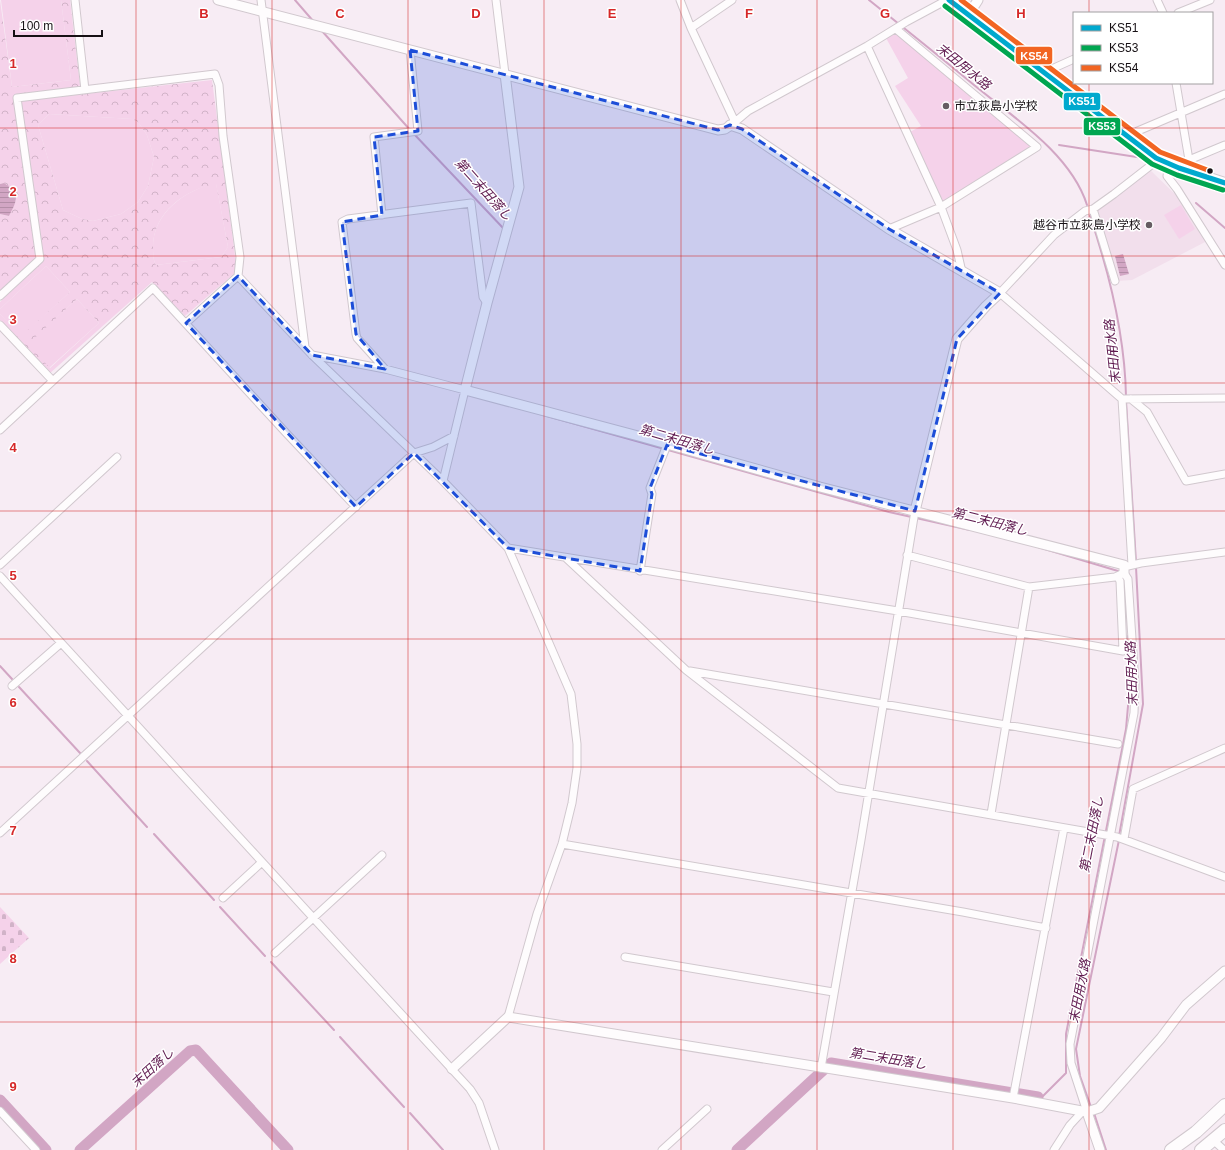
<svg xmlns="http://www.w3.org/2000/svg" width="1225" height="1150" font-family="Arial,'Noto Sans JP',sans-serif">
<defs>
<pattern id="cemetery-stones" width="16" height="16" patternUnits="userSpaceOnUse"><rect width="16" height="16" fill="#f5d2ea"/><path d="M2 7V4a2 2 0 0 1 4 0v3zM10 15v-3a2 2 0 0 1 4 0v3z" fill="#d1b3c8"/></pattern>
<pattern id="park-crowns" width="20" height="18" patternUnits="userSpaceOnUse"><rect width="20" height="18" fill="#f5d2ea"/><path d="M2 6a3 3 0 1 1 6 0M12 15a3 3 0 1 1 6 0" fill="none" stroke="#d1b3c8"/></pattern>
<pattern id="water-rules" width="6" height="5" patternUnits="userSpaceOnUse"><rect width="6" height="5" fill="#d2a6c4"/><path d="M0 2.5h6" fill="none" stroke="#b48ea8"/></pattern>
</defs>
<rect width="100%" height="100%" fill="#f7ecf4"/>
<!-- built -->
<path fill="#f2dfec" d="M1149,169L1181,200L1207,241L1132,280L1117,281L1097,210Z"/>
<!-- grass -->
<path fill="#f5d2ea" d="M1,0H61L71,80L12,87Z
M896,33L1032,147L943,204L910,132L921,126L895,86L908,78L886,38Z
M49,114L133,119L138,122L147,135L154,157L148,186L138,202L121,214L93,221L82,219L63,210L38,125Z
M216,183L228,247L221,257L156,265C153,260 153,253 153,247C153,213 185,190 216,183Z
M1181,205L1195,229L1179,239L1164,215Z
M46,266L70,292L21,337L0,314V309Z
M77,299L99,323L49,368L27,344Z"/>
<!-- cemetery -->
<path fill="url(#cemetery-stones)" d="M0,907L29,938L0,964Z"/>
<!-- park -->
<path fill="url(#park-crowns)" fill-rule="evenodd" d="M0,0L12,87L71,80L61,0H70L80,85L77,89L13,96L36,259L0,293V214L9,216L16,200L4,183L0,184Z
M212,80L237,271L185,316L152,282L49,374L0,320V314L21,336L70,292L46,266L0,309V302L44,259L21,101ZM49,114L132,119L138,122L147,135L154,157L148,186L138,202L121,214L93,221L82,219L63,210L38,125ZM216,184L228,247L221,257L156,265C153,260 153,253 153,247C153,213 185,189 216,184ZM77,299L99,323L50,368L28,344Z"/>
<!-- water -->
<path fill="url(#water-rules)" d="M4,183C21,194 17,200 9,216L0,214V184Z
M1123,254L1129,274L1120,276L1115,256Z"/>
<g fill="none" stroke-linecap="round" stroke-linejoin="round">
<!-- stream -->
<path stroke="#d2a6c4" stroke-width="2" d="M295,0L314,22
M869,0C904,28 939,56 974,85C1013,117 1071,154 1087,205
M322,31L411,131
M414,134L504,229
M1059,145L1143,158
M1196,203L1225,228
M1090,216C1110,275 1125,335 1126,397
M1126,401L1136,562
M547,416L889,512L970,530
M1038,547L1118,571L1121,574
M0,666L12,679
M19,687L80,753
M87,761L147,827
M154,834L214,900
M1119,836L1143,704L1136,567
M220,907L265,956
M271,962L334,1030
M340,1037L404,1107
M1038,1097L1043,1096L1066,1073V1034L1126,729L1130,683L1128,636
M1091,1107L1080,1076L1076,1049L1119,840
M410,1113L443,1150
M1094,1113L1106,1150"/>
<!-- river -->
<path stroke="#d2a6c4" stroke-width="11" d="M0,1100L46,1150
M80,1150L190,1051L196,1050L288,1150
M737,1150L831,1063L1038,1097"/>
<defs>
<path id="street" d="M75,0L85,90
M261,0L305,347
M496,0L505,74
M680,0L691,28L735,122L748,111L867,46L906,22L947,0
M1157,0L1163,13
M1178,13L1210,0
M691,28L732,0
M867,46L941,207L957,250L962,272
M1045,72L1074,59
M1176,83L1189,160L1183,162L1179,168
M1126,136L1225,94
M1156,158L1150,166L1114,194L1093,209L1085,211L1054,235L1000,293L1122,399L1225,398
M1189,160L1225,145
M1169,165L1167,176L1177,189L1225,265
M1093,209L1115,281
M382,215L374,137L418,131L410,50
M889,229L941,207L1037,147L896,29
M238,276L312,355L443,481L508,548L571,694L577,744V768L572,803L562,844L537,914L508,1017
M0,296L40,259L17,98L215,74L219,85L223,136L240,257L238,276L186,323
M0,325L52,380
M312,355L385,369L465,390L443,481
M385,369L357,338L356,334L342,222L348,219L471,203L483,297L487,303
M1122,399L1132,565
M1131,399L1147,412L1186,481L1225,474
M0,430L153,288L288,435L356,507
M508,548L898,611L1123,651L1120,581L1117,576
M907,555L1029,587L1115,577L1124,573L1128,579L1135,684L1134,713L1070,1044L1071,1063L1087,1112
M566,558L686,670L838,788L1117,837L1225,877
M0,565L117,457
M1128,566L1141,563L1225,552
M640,571L652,494L650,488L667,445
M0,576L470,1089L479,1103L495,1150
M690,671L1118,744
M12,686L61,643
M991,814L1029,587
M0,833L414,453L433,447L454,436
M1124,839L1133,789L1225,748
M562,844L963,912L1046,928
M223,898L262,862
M275,953L382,855
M625,957L833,992
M821,1068L861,840L915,511
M1013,1098L1064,828
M0,1111L36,1150
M1213,1140L1224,1150
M662,1150L707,1109
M1054,1150L1070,1125L1082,1112"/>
<path id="secondary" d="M218,0L718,130L725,129L734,123
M969,14L978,0
M505,74L519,187L487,303L465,390L642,437L820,487L1124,565V573
M730,125L742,129L889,229L1000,293L986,306L957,339L915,511
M452,1069L508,1017L1013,1098L1087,1112L1099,1108L1161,1038L1186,1005L1225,971
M1087,1112L1100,1150"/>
<path id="primary" d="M949,0L1001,38L1156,158L1179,168L1225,183"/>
<path id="highway" d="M1171,1150L1196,1132L1225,1105
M1201,1150L1225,1130"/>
</defs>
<!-- street casing -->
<use href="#street" stroke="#d1c8ce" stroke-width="9"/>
<!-- secondary casing -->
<use href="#secondary" stroke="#d1c8ce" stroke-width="11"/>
<!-- primary casing -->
<use href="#primary" stroke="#d1c8ce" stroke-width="12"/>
<!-- highway casing -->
<use href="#highway" stroke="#d1c8ce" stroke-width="14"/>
<!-- street -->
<use href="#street" stroke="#fefcfd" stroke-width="7"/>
<!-- secondary -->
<use href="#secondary" stroke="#fefcfd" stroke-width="9"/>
<!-- primary -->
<use href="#primary" stroke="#fefcfd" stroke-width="10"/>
<!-- highway -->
<use href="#highway" stroke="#fefcfd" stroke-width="12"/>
<defs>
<path id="bus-1" d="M949,0L1156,158L1179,168L1225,183"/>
<path id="bus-2" d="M945,6L1152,164L1177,175L1223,190"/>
<path id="bus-3" d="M961,0L1160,152L1210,171"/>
</defs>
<!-- bus-1 casing -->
<use href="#bus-1" stroke="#fff" stroke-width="8"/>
<!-- bus-2 casing -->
<use href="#bus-2" stroke="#fff" stroke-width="8"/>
<!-- bus-3 casing -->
<use href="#bus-3" stroke="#fff" stroke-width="8"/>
<!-- bus-1 -->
<use href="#bus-1" stroke="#00a9ce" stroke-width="5"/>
<!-- bus-2 -->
<use href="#bus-2" stroke="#00a651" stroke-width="5"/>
<!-- bus-3 -->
<use href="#bus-3" stroke="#f26522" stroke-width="5"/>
</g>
<!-- marked area -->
<path fill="#1d4ed8" fill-opacity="0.2" stroke="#1d4ed8" stroke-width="3" stroke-dasharray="8 5" stroke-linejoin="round" d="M410,50L718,130L730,125L742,129L889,229L1000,293L957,339L915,511L667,445L650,488L652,494L640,571L508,548L414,453L356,507L186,323L238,276L312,355L385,369L356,334L342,222L382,215L374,137L418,131Z"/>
<!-- grid -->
<path fill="none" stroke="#d62828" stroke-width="1" stroke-opacity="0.55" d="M136,0V1150M272,0V1150M408,0V1150M544,0V1150M681,0V1150M817,0V1150M953,0V1150M1089,0V13M1089,83V1150M0,128H1225M0,256H1225M0,383H1225M0,511H1225M0,639H1225M0,767H1225M0,894H1225M0,1022H1225"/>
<!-- markers -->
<g fill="#655d62" stroke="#fff" stroke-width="1.5">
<circle cx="946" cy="106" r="4"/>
<circle cx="1149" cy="225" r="4"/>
</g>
<circle fill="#161014" stroke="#fff" stroke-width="1.5" cx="1210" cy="171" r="3.5"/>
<g text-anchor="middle" stroke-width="3" stroke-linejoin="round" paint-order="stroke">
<!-- poi labels -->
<g font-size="12" fill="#161014" stroke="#fff" text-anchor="start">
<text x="954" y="110">市立荻島小学校</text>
<text x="1141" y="229" text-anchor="end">越谷市立荻島小学校</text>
</g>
<!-- water labels -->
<g font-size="13" font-style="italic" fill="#601b50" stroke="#fff">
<text transform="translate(964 66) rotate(39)" y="5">末田用水路</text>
<text transform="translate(484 189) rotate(48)" y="5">第二末田落し</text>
<text transform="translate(1112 352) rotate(-96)" y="5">末田用水路</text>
<text transform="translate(677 439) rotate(16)" y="5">第二末田落し</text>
<text transform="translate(990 521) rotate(14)" y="5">第二末田落し</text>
<text transform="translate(1131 674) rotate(-92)" y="5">末田用水路</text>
<text transform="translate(1091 834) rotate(-79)" y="5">第二末田落し</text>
<text transform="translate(1079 991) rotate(-79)" y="5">末田用水路</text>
<text transform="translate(888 1058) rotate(9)" y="5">第二末田落し</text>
<text transform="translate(152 1067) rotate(-42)" y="5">末田落し</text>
</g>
</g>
<g font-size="13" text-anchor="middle" font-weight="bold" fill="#d62828" stroke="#fff" stroke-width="3" stroke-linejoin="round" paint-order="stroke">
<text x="204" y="18">B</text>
<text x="340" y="18">C</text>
<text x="476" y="18">D</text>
<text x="612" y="18">E</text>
<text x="749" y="18">F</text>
<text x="885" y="18">G</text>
<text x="1021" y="18">H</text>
<text x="13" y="68">1</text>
<text x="13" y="196">2</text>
<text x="13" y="324">3</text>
<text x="13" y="452">4</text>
<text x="13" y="580">5</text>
<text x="13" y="707">6</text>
<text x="13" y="835">7</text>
<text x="13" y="963">8</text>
<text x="13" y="1091">9</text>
</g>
<g stroke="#fff" stroke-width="1.5">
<rect x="1015" y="46" width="38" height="19" rx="4" fill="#f26522"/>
<rect x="1063" y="92" width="38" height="19" rx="4" fill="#00a9ce"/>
<rect x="1083" y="117" width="38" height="19" rx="4" fill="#00a651"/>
</g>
<g font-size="11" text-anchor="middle" font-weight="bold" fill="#fff">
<text x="1034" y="60">KS54</text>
<text x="1082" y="105">KS51</text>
<text x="1102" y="130">KS53</text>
</g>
<!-- legend -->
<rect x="1073" y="12" width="140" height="72" fill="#ffffff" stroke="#a29fa1"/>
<rect x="1081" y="25" width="20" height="6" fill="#00a9ce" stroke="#a29fa1"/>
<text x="1109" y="32" font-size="12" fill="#161014">KS51</text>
<rect x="1081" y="45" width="20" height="6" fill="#00a651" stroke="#a29fa1"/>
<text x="1109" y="52" font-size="12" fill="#161014">KS53</text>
<rect x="1081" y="65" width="20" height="6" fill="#f26522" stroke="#a29fa1"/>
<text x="1109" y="72" font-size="12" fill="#161014">KS54</text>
<!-- scale -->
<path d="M14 30v6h88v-6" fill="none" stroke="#161014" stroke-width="2"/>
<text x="20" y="30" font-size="12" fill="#161014" stroke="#ffffff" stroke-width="3" paint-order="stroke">100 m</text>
</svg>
